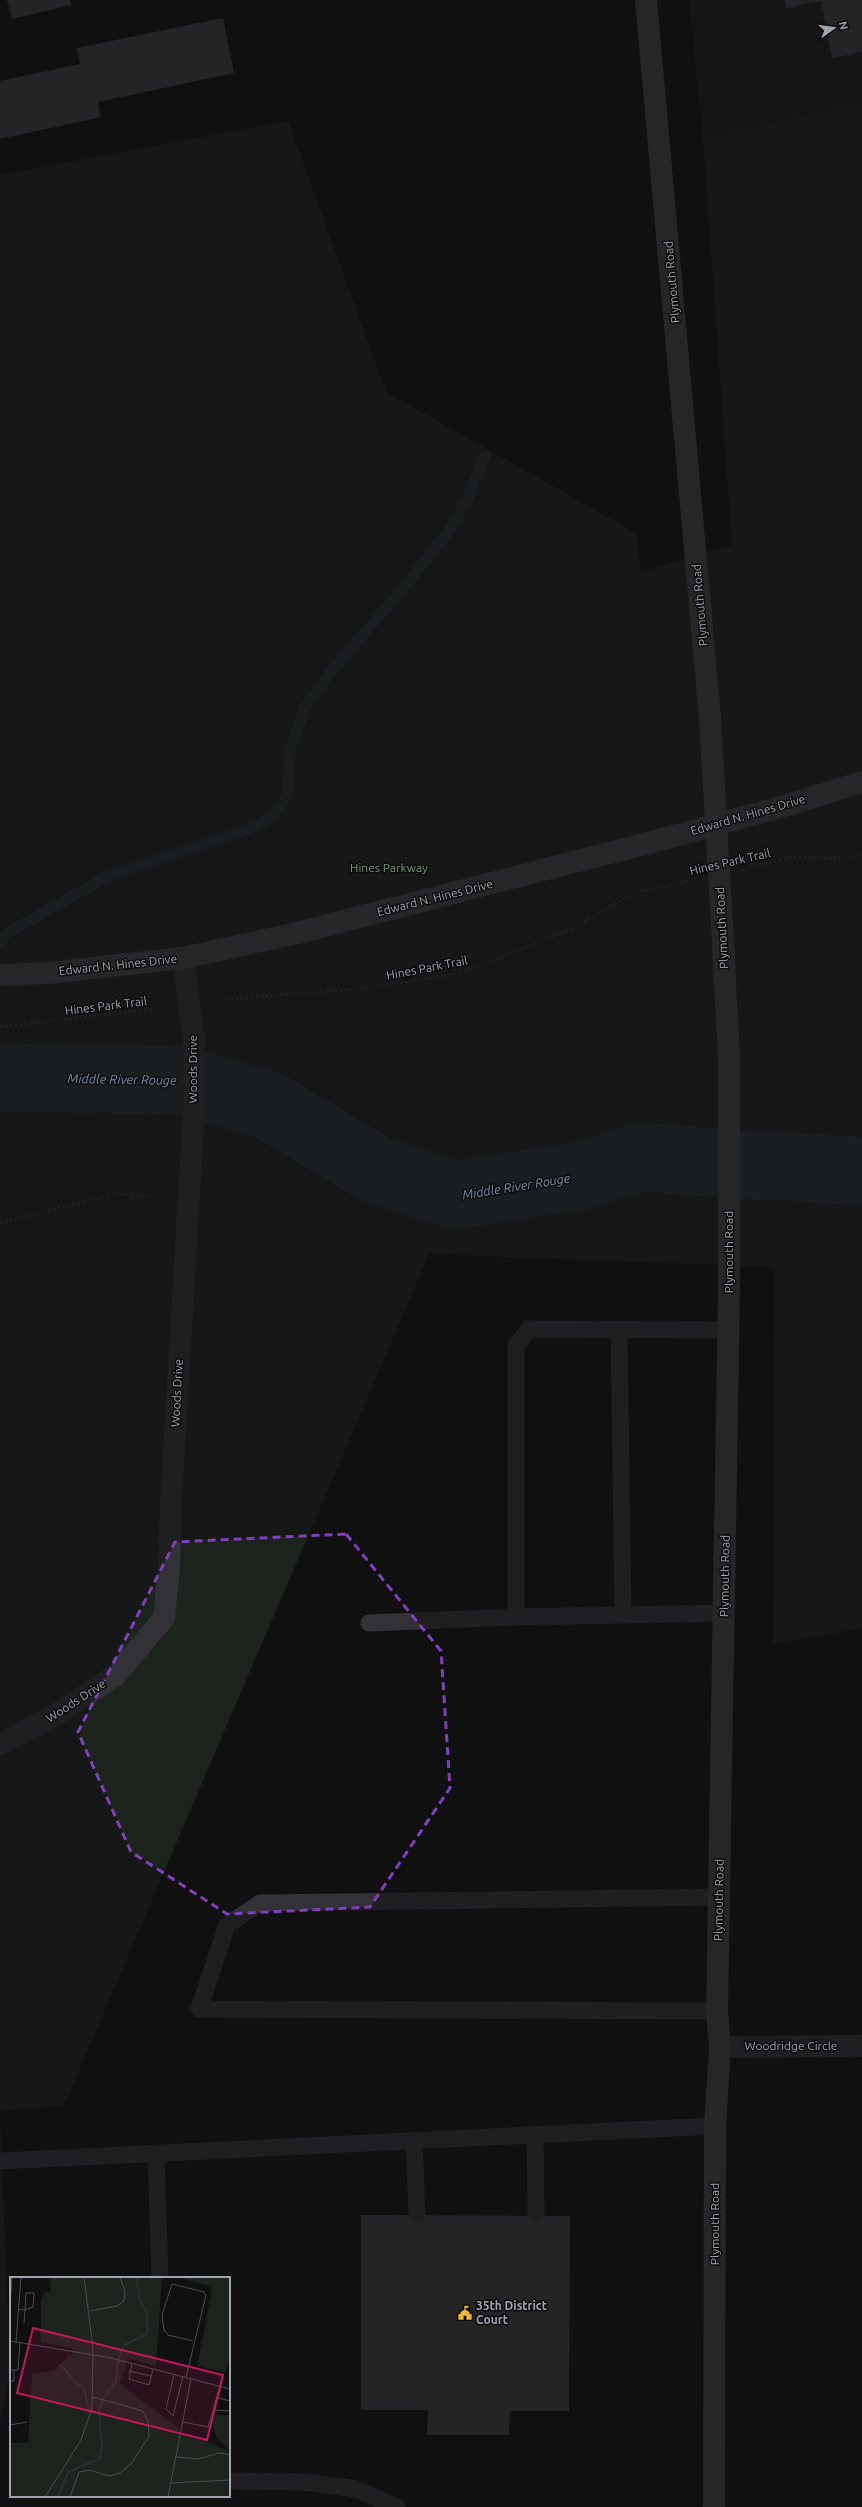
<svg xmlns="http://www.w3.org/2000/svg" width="862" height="2507" font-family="Ubuntu,sans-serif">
<rect width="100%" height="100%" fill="#101011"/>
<!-- built -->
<path fill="#1c1c1e" d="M689,0H862V102L703,139Z"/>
<!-- green -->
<path fill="#1c231d" d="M862,102V1628L773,1644L775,1267L429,1254L64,2105L0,2111V175L288,121L386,392L636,533L641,572L732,545L703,139Z
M0,2117L10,2369L0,2424Z"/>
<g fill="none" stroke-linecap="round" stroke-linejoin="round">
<!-- stream -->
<path stroke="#292f36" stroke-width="11" d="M0,944L4,935L108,876L243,831L258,825L276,812L288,794L290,750L305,708L328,675L406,585L449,531L467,500L485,456"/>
<!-- river -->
<path stroke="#292f36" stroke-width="68" d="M0,1078L181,1080L268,1105L375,1169L455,1195L580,1176L641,1157L732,1164L862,1171"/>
</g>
<!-- building -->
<path fill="#3c3d41" d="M7,0H70L71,5L12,19Z
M785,0H862V52L832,58L821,1L786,8Z
M223,18L234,73L98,102L101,117L0,139V81L80,64L77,48Z
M361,2215L570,2216L569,2411H510L509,2435H427L428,2410H361Z"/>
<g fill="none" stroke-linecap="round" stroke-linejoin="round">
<!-- path -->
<path stroke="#37383d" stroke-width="2.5" stroke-dasharray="2 3" stroke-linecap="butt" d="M750,867L792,857L846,859L862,854
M221,1000L379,987L465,972L573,928L634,893L689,881
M0,1027L159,1008
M0,1223L114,1194L158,1197"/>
<!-- lane -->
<path stroke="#313136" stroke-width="17" d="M619,1329L623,1615
M724,1613L516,1617V1346L529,1329L728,1330
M369,1623L516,1617
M717,2011L199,2009L227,1925L260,1903L719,1897
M535,2135L536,2215
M414,2141L417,2215
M156,2154L160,2278
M0,2161L715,2126
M229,2481L303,2482L356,2489L397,2507"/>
<!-- street -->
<path stroke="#313136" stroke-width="22" d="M0,1744L54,1716L116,1675L164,1618L169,1569L171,1501L193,1126L194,1039L183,958
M720,2047L862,2046"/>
<!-- secondary -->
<path stroke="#3f4046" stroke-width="22" d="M646,0L710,718
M0,975L48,973L183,958L297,933L656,841L788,805L862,782
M714,2507L715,2126L720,2047L717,2011L718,1953L729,1291V1057L722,925"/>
<!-- secondary-bridge -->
<path stroke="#3f4046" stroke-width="22" d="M710,718L722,925"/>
</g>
<!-- marked area -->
<path d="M0 0H862V2507H0ZM346,1534L441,1651L450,1788L370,1907L227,1914L131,1852L78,1732L175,1542Z" fill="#101011" fill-opacity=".55" fill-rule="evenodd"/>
<path fill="none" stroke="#813ebd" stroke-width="3" stroke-dasharray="8 5" stroke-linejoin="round" d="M346,1534L441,1651L450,1788L370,1907L227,1914L131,1852L78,1732L175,1542Z"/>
<!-- icons -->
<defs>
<symbol id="civic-bare" viewBox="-9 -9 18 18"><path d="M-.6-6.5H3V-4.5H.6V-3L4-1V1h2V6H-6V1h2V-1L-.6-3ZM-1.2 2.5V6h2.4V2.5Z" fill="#edb92c" stroke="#0b0b0c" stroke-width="2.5" paint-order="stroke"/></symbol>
</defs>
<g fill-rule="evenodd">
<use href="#civic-bare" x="455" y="2303" width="20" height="20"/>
</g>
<g text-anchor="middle" stroke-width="3" stroke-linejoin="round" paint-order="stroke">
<!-- street labels -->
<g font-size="12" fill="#a1a5b2" stroke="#0b0b0c">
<text transform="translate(672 282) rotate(-95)" y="4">Plymouth Road</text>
<text transform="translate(700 605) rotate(-95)" y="4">Plymouth Road</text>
<text transform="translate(748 815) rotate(-16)" y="4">Edward N. Hines Drive</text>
<text transform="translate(730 862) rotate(-13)" y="4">Hines Park Trail</text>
<text transform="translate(435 898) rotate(-14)" y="4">Edward N. Hines Drive</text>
<text transform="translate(722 928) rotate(-93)" y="4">Plymouth Road</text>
<text transform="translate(118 965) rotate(-6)" y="4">Edward N. Hines Drive</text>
<text transform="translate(427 968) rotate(-11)" y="4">Hines Park Trail</text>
<text transform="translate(106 1006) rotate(-7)" y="4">Hines Park Trail</text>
<text transform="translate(193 1069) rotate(-90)" y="4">Woods Drive</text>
<text transform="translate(729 1252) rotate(-90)" y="4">Plymouth Road</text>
<text transform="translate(177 1393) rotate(-87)" y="4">Woods Drive</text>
<text transform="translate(725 1576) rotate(-89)" y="4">Plymouth Road</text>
<text transform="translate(76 1701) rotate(-33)" y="4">Woods Drive</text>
<text transform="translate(719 1900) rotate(-89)" y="4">Plymouth Road</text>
<text x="791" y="2050">Woodridge Circle</text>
<text transform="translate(715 2224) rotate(-90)" y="4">Plymouth Road</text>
</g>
<!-- park labels -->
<g font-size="12" fill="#789c7d" stroke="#0b0b0c">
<text x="389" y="872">Hines Parkway</text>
</g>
<!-- poi labels -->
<g font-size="12" font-weight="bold" fill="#a1a5b2" stroke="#0b0b0c" text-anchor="start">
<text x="476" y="2310">35th District<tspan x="476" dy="14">Court</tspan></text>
</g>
<!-- water labels -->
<g font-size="13" font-style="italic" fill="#7890ad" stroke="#0b0b0c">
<text transform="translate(122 1079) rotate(1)" y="5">Middle River Rouge</text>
<text transform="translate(516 1186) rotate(-9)" y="5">Middle River Rouge</text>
</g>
</g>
<!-- overview -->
<g transform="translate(10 2277)">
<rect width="220" height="220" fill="#101011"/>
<path d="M39,0H152L146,89L118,81L110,107L168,151L167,156L187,160L220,175V220H0V166H18L22,97L44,94L59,78H62V71L31,65V24L34,16L41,14ZM167,0H220V81L215,95L187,89L202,14L199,9ZM205,138H220V174L207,161L202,146Z" fill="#1c231d"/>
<path fill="none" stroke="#292f36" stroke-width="2" d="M51,88L66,106L74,111L79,134M48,220L58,195L89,182L92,170L89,136L92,123L106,104L107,89L113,69L137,57V35L130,23L126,0"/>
<path fill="none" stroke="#4a4c51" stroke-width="1" d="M0,32L2,0M8,32L15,33L16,16H24L23,30L15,33L14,46M80,34L107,29L114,24L115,15L110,0M0,64L101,81L220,112M6,65L11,0M122,86L119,102L139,108L143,92M0,93H8L10,66M119,94L141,99M164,97L156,132L163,139L173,100M176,100L196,18L194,15L162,7L152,38L154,53L158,58L183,64M0,104H4V93M208,121L220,124M205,133L220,134M173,145L198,150L210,109M0,148L17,145M166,180L188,182L209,176L220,178M161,206L220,203M35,220L71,163L82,131L83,72L74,0M60,220L69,195L79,193L99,199L110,196L121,187L139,159L138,144L133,134L83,120M158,220L181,102"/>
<path fill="#c2185b" fill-opacity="0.15" stroke="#c2185b" stroke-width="2" d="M23,51L213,98L197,163L7,116Z"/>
<rect width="220" height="220" fill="none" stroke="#a1a5b2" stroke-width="2"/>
</g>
<!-- north arrow -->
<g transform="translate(834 28) rotate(76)" stroke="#0b0b0c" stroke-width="3" paint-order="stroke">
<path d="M0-3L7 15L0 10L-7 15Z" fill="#a1a5b2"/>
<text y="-6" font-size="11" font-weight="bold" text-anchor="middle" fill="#a1a5b2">N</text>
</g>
</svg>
